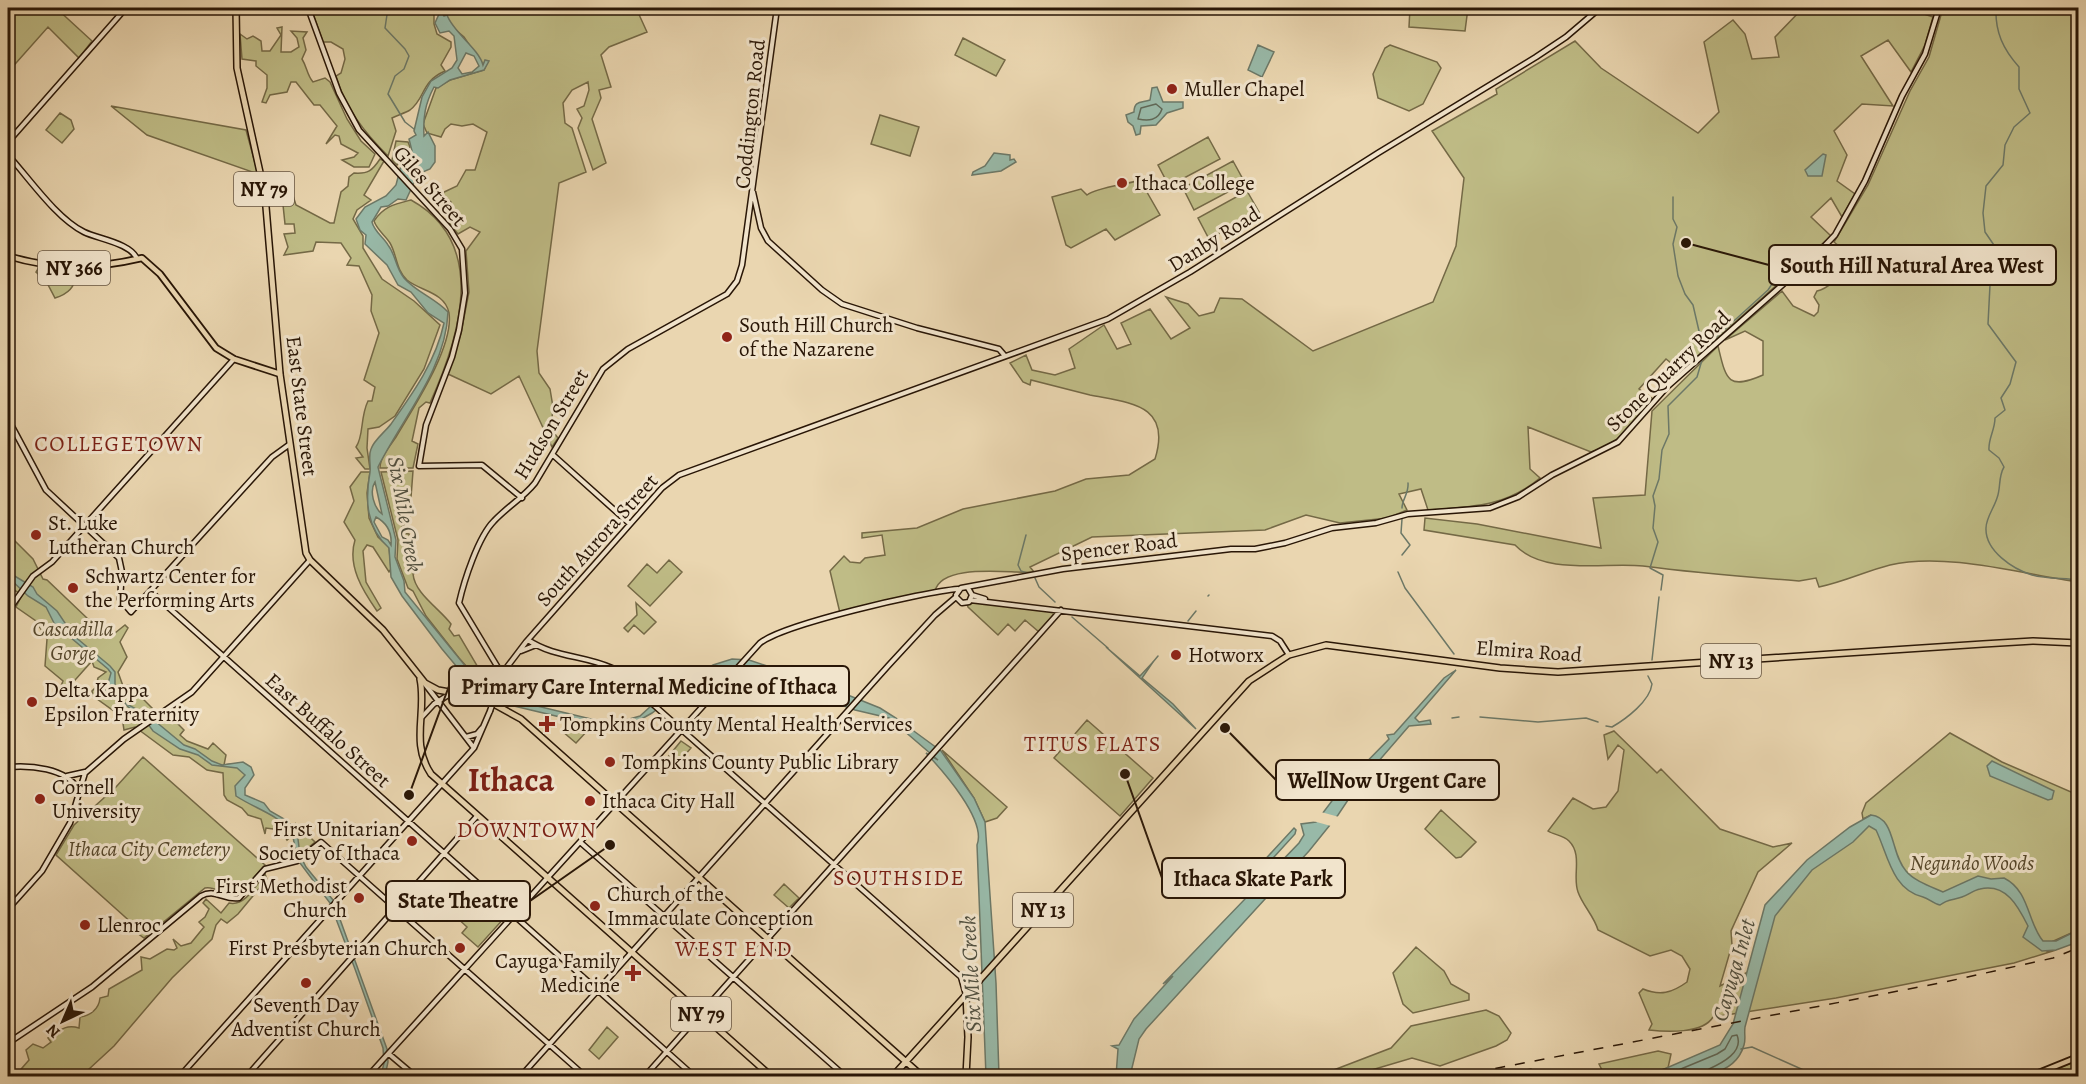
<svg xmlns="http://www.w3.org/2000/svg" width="2086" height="1084" font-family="Alegreya,serif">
<rect width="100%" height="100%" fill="#ead6b0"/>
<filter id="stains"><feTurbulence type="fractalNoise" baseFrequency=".00333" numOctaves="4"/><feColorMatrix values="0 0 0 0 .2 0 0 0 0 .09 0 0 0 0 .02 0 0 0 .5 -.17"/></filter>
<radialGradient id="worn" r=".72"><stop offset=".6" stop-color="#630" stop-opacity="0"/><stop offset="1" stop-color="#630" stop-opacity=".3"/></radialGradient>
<!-- green -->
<path fill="#bfbc86" stroke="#746946" stroke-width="1.5" d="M8,8H56L92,41L79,58L48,27L8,72Z
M311,8H434V24L437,34L451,42V47L441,65L445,71C420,82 426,98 410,110C405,113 398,115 392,118L396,131L388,156C365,133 345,108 336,76L341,73L345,59L343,49L331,42H323Z
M444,8H636L647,32L609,47L601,55L611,87L599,90L601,98L592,119L606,163L593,170L578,128L582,118L577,109L584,106L589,90L588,82L572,90L563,103L565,123L572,128L586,172L559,183L537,351L539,373L550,389L553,407L551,429L558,438L552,447L519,376L491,394L448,374L461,333L469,292L466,251L480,232L470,227L458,234L446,219L453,210L451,202L440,194L457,186L466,170H475L487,132L473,124L462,126L451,124L445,129L441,137L427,133L423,124L436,88L450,80L484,70L487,63L482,64L464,37L450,25Z
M1410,8H1468L1465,31L1409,27Z
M1803,8H1906L1933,17L1925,45L1911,72L1888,40L1861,56L1893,106L1862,104L1834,131L1847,155L1837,181L1855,194L1842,217L1831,198L1811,217L1831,236L1681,371L1666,359L1639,389L1653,399C1635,423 1621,443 1591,452L1528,427L1530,469L1540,478C1505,507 1472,507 1428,510L1421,489L1399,494L1407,510L1388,518L1340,523L1306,515L1265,530L1092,537L1030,567L1034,572C1012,574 942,562 935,591L840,613L830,571L844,556L850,562L860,563L865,558L885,555L882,535L862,538V533L917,528L963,509L1055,491L1086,479L1129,475L1155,459C1172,404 1130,403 1090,395C1071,390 1051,385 1031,380L1030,385L1023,382L1010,363L1026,355L1032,370L1055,375L1075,368L1069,349L1104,325L1117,349L1131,344L1121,323L1150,309L1171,339L1190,328L1166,297L1188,304L1199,316L1214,312L1220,298L1242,299L1313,351L1433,302L1456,246L1464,178L1432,131L1497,94L1496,89L1575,41L1601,68L1698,133L1719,112L1704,42L1733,20L1745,34L1752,59L1779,57L1775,37Z
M1943,8H2078V582C2022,574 1946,552 1890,565C1866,571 1844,582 1819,587L1816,578L1799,581C1747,577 1695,573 1643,566C1605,562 1544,576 1515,545L1424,530L1425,518L1477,524L1601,548L1593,498L1645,495L1652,411L1718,346C1726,379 1727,391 1763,375V341L1745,331L1725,340L1782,291L1793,306L1814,316L1818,312L1819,305L1814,297L1817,291C1832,288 1835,275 1852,273C1859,258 1845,251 1834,242L1868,185L1910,91L1929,57Z
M282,27L281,52H291L299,47L297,38L291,31L307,32L303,38L306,50L302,59C307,67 307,75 313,82L325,78L330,82L347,119L361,141L375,154L369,167H354L342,160L354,157L358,153L341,144L339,136L335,135L326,144L337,126L320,105H314L296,82H291L287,92L270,95L266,103L262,102L267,88V75L256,66V61L242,59L240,34L247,39L253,36L261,41L262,51H270L281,35L277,28Z
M963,38L1005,60L996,76L955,55Z
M1390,45L1437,62L1441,68L1423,104L1409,111L1378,98L1373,74L1385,48Z
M111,106L246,130L258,174L147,135Z
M60,113L71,120L74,129L62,143L46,130Z
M880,115L919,127L910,156L871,144Z
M1208,137L1220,159L1169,186L1158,165Z
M396,141L408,142L410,147L397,165L392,160Z
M380,159L384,161L364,195L371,200L357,210L353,219L363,236V248L382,279L414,301L440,325L424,369L395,416L379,427L368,429L367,448L370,469H365L356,458L363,457L356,447C364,436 360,417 368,401H372L375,387L364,380L379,333L371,311L372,295L359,266L347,265L351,258L341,243L316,242L313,251L284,255L288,247L284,234L295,233L294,224H285L282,195L287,194L284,181L288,180L296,205L330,223H334L341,192L348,186L349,177L354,173C368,174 372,171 380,159Z
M1233,161L1245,183L1194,210L1183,188Z
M1140,180L1160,215L1115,240L1106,229L1071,248L1066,245L1052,197L1081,189L1087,195C1098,187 1125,185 1140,180Z
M1247,191L1259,212L1209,239L1198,218Z
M411,200C489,243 460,337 430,403L426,402L419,408L412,441L418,444L413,468H380C380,457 390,446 396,437C413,408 454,347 449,313C445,292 420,291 407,280C396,270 397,255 390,243C385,235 377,230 374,221C384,206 395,204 411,200Z
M39,267L75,272C77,287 68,294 55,298L46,281L36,272Z
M413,471L409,524L402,526L403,533L409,534L411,542L404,546L405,557L413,558L417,572L413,574C415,594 439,608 451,624L449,629L454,636L459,635L486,681L495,685L492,691L485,687L459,658L426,616L413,591L408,588L397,559L398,540L381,472Z
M361,472H370L367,493L369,518L378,537L389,547L391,569L389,572L373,547L367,545L363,551L366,582L381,608L377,611C363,591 347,566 355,540L344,522L354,501L350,487Z
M15,541L33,559L43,579L47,580L88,619L105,630L115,633L125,625L128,628L120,642L127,657L118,672L123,686L132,685V688L144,685L146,688L141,693L142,698L153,709L152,713L158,718L166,712L184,730L180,735L187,741L208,749L213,743L226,755L224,765L231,764L249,768L239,793L288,823L296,827V824L315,842L296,858L294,834L287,840L281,830L266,828L265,834L261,819L248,815L242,808L227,800L224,795L223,773L207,770L189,757L173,755L135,727L124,730L122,717L93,696L92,691L96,687L98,678L106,672L94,667L92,661L68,688L61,686L63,681L45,666L47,639L36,621L16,607L22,595L8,586V547Z
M669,560L682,572L650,606L628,586L647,564L657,573Z
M973,602L1053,612L1055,614L1039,632L1025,620L1015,631L1008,624L998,635L968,607L967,604Z
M636,603L656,622L644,634L634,625L628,632L624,628L637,615Z
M1087,720L1153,778L1120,816L1054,758Z
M570,724L589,729L576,743L562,731Z
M1614,731L1657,773L1661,769L1720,829L1773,847L1792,843L1758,872L1731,931L1732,945L1720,986L1754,969L1763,931L1782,894L1871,815L1863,819L1862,813L1866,803L1950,733L2002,762L2078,795V930L2049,943L2047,952L2056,950L2014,963L1836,998L1713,1017C1703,1034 1666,1032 1649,1030L1652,1024L1639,993L1643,989C1660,996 1672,993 1687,982L1690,969L1682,956L1671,950L1650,956L1598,930C1594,916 1583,906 1578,892C1572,876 1583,855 1569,841C1563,835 1554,835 1548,831L1573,798L1593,809L1606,807L1618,791L1624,750L1618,745L1608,759L1604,735Z
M681,741L691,748L677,764L668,757Z
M942,750L1007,807L997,818L985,822L974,798Z
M143,757L265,865C256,873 248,889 238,894C228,900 217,885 205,888L144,938L133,930L134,925L56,855L74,825L116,787Z
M1441,810L1476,842L1461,857L1456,858L1425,829Z
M265,874L267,879L238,914L227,923L221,919L216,925L212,939L172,978L114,1046L88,1070L89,1074L15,1076L29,1060L26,1050L33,1044L43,1048L51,1042L48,1038C59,1031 65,1024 79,1028L80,1017C90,1016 99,1009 100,998L108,996L109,989L142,970L141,957L150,959L167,949L174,950L177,948L173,939L181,946L191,943L204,927L199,922L205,917L209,909L203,903L206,899L221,913L229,903C245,907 256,885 265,874Z
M784,884L799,898L789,908L774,895Z
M475,889L506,916L478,947L462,933L467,927L454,915Z
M1416,947L1444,971L1451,984L1469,994V1000L1413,1013L1403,1004L1393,973Z
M1486,1010L1499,1016L1511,1033L1507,1040L1496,1046L1440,1066L1412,1058L1358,1074L1357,1070L1318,1076L1391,1048L1411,1026Z
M607,1027L618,1037L599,1059L589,1050Z
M1658,1051L1671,1054L1668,1068L1641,1076H1605L1599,1064Z
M2078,1060V1076H2041Z
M1531,1069L1539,1076H1490Z"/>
<!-- water -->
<path fill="#98b9a8" stroke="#6c7867" stroke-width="1.5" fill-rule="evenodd" d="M436,8H444L442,12L444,16L447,15C453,32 479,49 483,65L485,60L489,61L484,70L450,80L438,88L434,87C425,104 423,117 424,136L428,132L435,146V162L430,169L418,174L406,200L398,199L388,206L381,207L372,222C374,231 383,237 388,245C396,255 395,267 404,278C416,292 435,298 448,312C446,369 403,417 378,467L396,540L395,557L404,581L405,592L484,689L508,699L595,720L619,722L640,716L664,694L713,665L732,659L749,660L818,683L880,708L896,718L941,751L974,798L985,822L996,983L999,1076H986L977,845C987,820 942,770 926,753L938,760L889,718L855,710L733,666L695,680L652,713L631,725L606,728L514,706L472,685L442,649L402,596L391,577L389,548C366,528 365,500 370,472C371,465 368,456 371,449C374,440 385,432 391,424C413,393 436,361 444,323L428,313L411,292L398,285L387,265L365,244L366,235L360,230L356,219L365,207L386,196L396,185L403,158L412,151L409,139L416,135L414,131L422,97L431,81L452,68L457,60L454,36L449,31L440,33L435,23L439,14ZM466,53L474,56L479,66L472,72L462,74L458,68ZM375,482L382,514C374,508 369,491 375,482ZM376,517C387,523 392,533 391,545L388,540L382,537L374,522ZM791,675L827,690L788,679L787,677Z
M1258,45L1274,52L1262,77L1248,70Z
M1157,87L1163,102H1183V108L1167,113L1156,125L1141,126L1140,134L1136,135L1133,126L1128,122L1126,115L1134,112C1134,100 1142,103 1150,100L1152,88Z
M994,153L1010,155V160L1014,159L1016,162L1001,171L972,175L973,172L985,166Z
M1823,154L1826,155L1822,176H1808L1805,170Z
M8,572L33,587L37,594L57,611L73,635L110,666L115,672V691L125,703L149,716L184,745L195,749L212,761L222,765L243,762L251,767L254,775L245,788V795L264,803L270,811L286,820L297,831L300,855L306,867L333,900L387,1049L388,1062L385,1076H381L384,1063L383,1048L355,969L330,903L297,859L292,831C276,814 254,808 236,796L235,786L245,775L237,768L212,765L198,755L180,749L153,731L145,720L114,696L105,694L111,673L108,669L70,637L66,629L55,625L46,607L28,596L8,577Z
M1106,647L1140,676L1153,662L1142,678L1173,704L1196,729Z
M1456,670L1415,718L1419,722L1430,720L1431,724L1409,726L1358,785L1338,815L1309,851L1146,1029L1139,1039L1130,1076H1116L1118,1049L1112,1046L1119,1045L1134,1019L1173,976L1163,984L1299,843L1304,835L1301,824L1316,822L1344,785L1389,739L1387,735L1394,734L1444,678Z
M1992,761L2054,791L2052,799L2048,800L1990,776L1987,766Z
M1871,815C1896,818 1890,853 1906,871C1914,881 1932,887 1943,892L1978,876L1991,879L2004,878C2030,891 2027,922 2043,941H2056L2078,930V942L2056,950L2042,951L2023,937L2028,926C2018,906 2006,883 1980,889C1974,890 1968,895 1962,897C1954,900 1947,899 1940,905C1933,904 1930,899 1923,897C1892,890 1888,855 1876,830L1869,826L1853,842L1812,870L1775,916L1745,1027C1744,1034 1746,1039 1744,1045C1733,1084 1679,1076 1648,1076L1720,1045L1733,1024L1765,905L1807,860L1850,827Z
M1294,828L1296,830L1295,834L1264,868H1261L1260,865Z"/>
<!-- pier -->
<path fill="#ead6b0" d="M1321,812L1339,817L1331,826L1313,821Z"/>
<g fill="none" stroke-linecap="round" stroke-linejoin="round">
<!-- shore -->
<path stroke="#606857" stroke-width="1.5" d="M1156,104L1162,109C1158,121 1148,121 1138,119L1141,108Z
M1664,1076L1717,1054L1725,1049L1732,1036L1737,1035C1744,1052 1722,1063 1709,1069L1707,1076"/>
<!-- stream -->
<path stroke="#6c7867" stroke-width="1.5" d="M388,8L385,28L405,49L409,56L404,69L395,76L388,94L405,122L414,129
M1996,8C1995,32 2003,49 2019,67V89L2030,113L2014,127L2005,145L2003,165L1986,186L1983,213L1985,232L1998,251L1999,261L1990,285L1988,324L2016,362L2010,384L2001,398L2005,410L1995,418C1995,430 1988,439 1989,450L1999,458L2004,467C1998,477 2001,488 1997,498C1994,508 1986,518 1986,528C1985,551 2013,569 2032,575C2046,579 2064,578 2078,580
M1673,197V219L1677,227L1673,244L1678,276L1685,294L1693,305L1699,331L1704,335L1702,350
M1703,349L1768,290L1778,275L1806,251L1817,246
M1402,508C1402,499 1409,494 1408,483
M1026,535L1018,565L1021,571L1027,573
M1402,555L1410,545L1401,533L1402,519
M1398,572L1405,588L1454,654
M1035,578L1039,587L1055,602
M1661,590L1663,575L1650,568L1658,542L1653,528L1655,506L1653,496L1659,479L1662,450L1669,434L1668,406L1697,377L1702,360
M1208,596L1209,595
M1072,617L1108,648
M1188,621L1196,611
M1652,660L1659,597
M1153,662L1158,656
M1480,717L1538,722L1586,718L1598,722
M1452,718L1459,717
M1606,726L1612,727C1626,719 1650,701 1652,684L1648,676
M1741,1049L1752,1047L1817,1076"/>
<defs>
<path id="secondary" d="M308,8L339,93L359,130L450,229L462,249L465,293L459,330L452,357L426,425L419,466L482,465L522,498
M8,142L126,8
M8,155C29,178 56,218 84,232C98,239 131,243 137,259
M753,192L761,228L768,241L822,290L842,304L917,328L999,349L1005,356
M8,419L46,490L119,558L122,572L120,599L131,612L272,457L290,444
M553,455L630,524
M150,591L694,1076
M956,595L961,588L1063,569L1231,549H1255L1285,543L1332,528L1376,523L1408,514L1490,508L1518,497L1552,475L1618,442L1667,387L1815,256L1835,235L1865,181L1902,96L1925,54L1939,8
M972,595L985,599
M956,597L962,603L969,602L972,595L968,588
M970,600L1272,636L1280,641L1289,655
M8,611L33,576L52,562L234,359
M528,640C555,658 584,655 612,668L961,977L966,995
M521,651L536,645
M503,676L459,603C464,581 478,537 494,521C507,507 523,498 535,483L603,369L628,349L727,294L737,281L742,265L777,8
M425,684L474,748
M496,694L507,667L526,642L662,488L679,475L1108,319L1190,272L1378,153L1536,57L1566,37L1600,8
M422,717L434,704L453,692
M466,737L477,734L482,728
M8,767C30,765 66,768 78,789
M67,776L85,772
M580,842L845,1076
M8,909L42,871L70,823L85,773L124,739L192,692L310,560
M962,977L980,980
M8,1043L92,987L201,896C216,888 225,901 239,898L265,869L297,861L321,842L585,1076
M389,1054L415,1076
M180,1076L474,748L490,711
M247,1076L477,816
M368,1076L760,643C784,624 923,592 958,589
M521,1076L888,666L935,615L956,597
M645,1076L1061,610"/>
<path id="primary" d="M8,256C54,270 95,269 142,258L160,274L216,348L234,359L280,374
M2031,1076L2078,1057"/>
<path id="highway" d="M236,8L237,68L265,195L280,374L306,553L310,560L383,630L425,683L438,690L483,698L521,719L922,1076
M420,679C427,712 410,743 431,774L771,1076
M893,1076L1249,681L1289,655L1326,645L1500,668L1558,672L1983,644L2033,641L2078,643
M966,1076L968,1037L966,995"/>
</defs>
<!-- secondary casing -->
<use href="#secondary" stroke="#291606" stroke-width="7"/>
<!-- primary casing -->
<use href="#primary" stroke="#291606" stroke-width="8"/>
<!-- highway casing -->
<use href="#highway" stroke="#291606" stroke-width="8"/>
<!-- secondary -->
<use href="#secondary" stroke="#f1e4cc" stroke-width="4"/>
<!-- primary -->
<use href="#primary" stroke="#ead6b0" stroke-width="4.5"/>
<!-- highway -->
<use href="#highway" stroke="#ead6b0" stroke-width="5"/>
<!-- rail -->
<path stroke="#291606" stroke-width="1.5" stroke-dasharray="10 10" stroke-linecap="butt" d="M1456,1076L1945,982L2053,958L2078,948"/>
<defs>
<path id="secondary-bridge" d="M490,711L496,694"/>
</defs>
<!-- secondary-bridge casing -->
<use href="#secondary-bridge" stroke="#291606" stroke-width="7" stroke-linecap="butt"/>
<!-- secondary-bridge -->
<use href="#secondary-bridge" stroke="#f1e4cc" stroke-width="4"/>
</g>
<!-- markers -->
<g fill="#8f2418" stroke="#f1e4cc" stroke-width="2">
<circle cx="1172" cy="89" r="6"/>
<circle cx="1122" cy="183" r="6"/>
<circle cx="727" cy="337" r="6"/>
<circle cx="36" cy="535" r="6"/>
<circle cx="73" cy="588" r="6"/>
<circle cx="1176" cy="655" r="6"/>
<circle cx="32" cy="702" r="6"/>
<path d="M544 715h6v6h6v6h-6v6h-6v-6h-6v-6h6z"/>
<circle cx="610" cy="762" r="6"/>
<circle cx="40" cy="799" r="6"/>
<circle cx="590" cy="801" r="6"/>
<circle cx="412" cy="841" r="6"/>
<circle cx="359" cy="898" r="6"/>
<circle cx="595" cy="906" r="6"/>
<circle cx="85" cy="925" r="6"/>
<circle cx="460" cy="948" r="6"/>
<path d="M630 964h6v6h6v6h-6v6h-6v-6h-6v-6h6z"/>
<circle cx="306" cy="983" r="6"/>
</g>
<g text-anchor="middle" stroke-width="6" stroke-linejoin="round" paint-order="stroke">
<!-- shield labels -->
<g fill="#f1e4cc" stroke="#655441" stroke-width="1.5">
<rect x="234" y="172" width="60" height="34" rx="4.5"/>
<rect x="38" y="251" width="72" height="34" rx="4.5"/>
<rect x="1701" y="644" width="60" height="34" rx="4.5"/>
<rect x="1013" y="893" width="60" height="34" rx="4.5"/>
<rect x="671" y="997" width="60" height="34" rx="4.5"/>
</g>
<g font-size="20" font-weight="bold" fill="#291606">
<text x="264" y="196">NY 79</text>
<text x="74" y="275">NY 366</text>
<text x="1731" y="668">NY 13</text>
<text x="1043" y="917">NY 13</text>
<text x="701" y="1021">NY 79</text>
</g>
<!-- poi labels -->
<g font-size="21" fill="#291606" stroke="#f1e4cc" text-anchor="start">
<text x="1184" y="96">Muller Chapel</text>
<text x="1134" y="190">Ithaca College</text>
<text x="739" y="332">South Hill Church<tspan x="739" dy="24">of the Nazarene</tspan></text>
<text x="48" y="530">St. Luke<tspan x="48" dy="24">Lutheran Church</tspan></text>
<text x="85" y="583">Schwartz Center for<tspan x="85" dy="24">the Performing Arts</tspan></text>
<text x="1188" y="662">Hotworx</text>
<text x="44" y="697">Delta Kappa<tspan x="44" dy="24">Epsilon Fraternity</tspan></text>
<text x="560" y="731">Tompkins County Mental Health Services</text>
<text x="622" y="769">Tompkins County Public Library</text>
<text x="52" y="794">Cornell<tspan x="52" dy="24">University</tspan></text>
<text x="602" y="808">Ithaca City Hall</text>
<text x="400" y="836" text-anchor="end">First Unitarian<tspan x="400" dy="24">Society of Ithaca</tspan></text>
<text x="347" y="893" text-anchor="end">First Methodist<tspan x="347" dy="24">Church</tspan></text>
<text x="607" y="901">Church of the<tspan x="607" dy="24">Immaculate Conception</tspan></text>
<text x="97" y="932">Llenroc</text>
<text x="448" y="955" text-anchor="end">First Presbyterian Church</text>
<text x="620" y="968" text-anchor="end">Cayuga Family<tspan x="620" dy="24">Medicine</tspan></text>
<text x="306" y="1012" text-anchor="middle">Seventh Day<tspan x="306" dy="24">Adventist Church</tspan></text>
</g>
<!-- street labels -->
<g font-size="21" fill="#291606" stroke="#f1e4cc">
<text transform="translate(750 114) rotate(-84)" y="7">Coddington Road</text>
<text transform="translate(430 186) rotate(49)" y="7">Giles Street</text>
<text transform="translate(1214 239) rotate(-32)" y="7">Danby Road</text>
<text transform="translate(1668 371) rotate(-44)" y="7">Stone Quarry Road</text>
<text transform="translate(302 406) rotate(83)" y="7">East State Street</text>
<text transform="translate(551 424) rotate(-59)" y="7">Hudson Street</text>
<text transform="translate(597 540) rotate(-48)" y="7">South Aurora Street</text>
<text transform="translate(1119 547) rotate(-7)" y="7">Spencer Road</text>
<text transform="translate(1529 651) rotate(4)" y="7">Elmira Road</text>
<text transform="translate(328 730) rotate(42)" y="7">East Buffalo Street</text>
</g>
<!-- park labels -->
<g font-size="21" font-style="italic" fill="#56482c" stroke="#f1e4cc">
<text x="73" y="636">Cascadilla<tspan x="73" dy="24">Gorge</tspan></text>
<text x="149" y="856">Ithaca City Cemetery</text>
<text x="1972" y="870">Negundo Woods</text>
</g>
<!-- neighbourhood labels -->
<g font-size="22" letter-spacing="1.5" fill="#7a1f14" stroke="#f1e4cc">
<text x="119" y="451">COLLEGETOWN</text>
<text x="1093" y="751">TITUS FLATS</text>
<text x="527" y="837">DOWNTOWN</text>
<text x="899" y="885">SOUTHSIDE</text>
<text x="734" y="956">WEST END</text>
</g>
<!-- water labels -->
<g font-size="22" font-style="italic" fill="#504f3f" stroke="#f1e4cc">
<text transform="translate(406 514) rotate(80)" y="8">Six Mile Creek</text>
<text transform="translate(1733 970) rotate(-74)" y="8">Cayuga Inlet</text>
<text transform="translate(970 974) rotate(-93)" y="8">Six Mile Creek</text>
</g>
<!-- town labels -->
<g font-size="33" font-weight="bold" fill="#7a1f14" stroke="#f1e4cc">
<text x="511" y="791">Ithaca</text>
</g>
</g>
<!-- callouts -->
<path fill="none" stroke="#291606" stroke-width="2" d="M1686 243L1769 265M409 795L449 686M1225 728L1276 780M1125 774L1162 878M610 845L530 901"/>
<g fill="#291606" stroke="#f1e4cc" stroke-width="2">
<circle cx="1686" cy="243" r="6"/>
<circle cx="409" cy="795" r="6"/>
<circle cx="1225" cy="728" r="6"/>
<circle cx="1125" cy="774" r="6"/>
<circle cx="610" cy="845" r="6"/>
</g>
<g fill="#f1e4cc" stroke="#291606" stroke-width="2">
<rect x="1769" y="245" width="287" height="40" rx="6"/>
<rect x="449" y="666" width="400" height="40" rx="6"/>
<rect x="1276" y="760" width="223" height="40" rx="6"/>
<rect x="1162" y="858" width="183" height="40" rx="6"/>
<rect x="386" y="881" width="144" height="40" rx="6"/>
</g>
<g font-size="22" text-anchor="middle" font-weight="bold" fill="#291606">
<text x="1912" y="273">South Hill Natural Area West</text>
<text x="649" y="694">Primary Care Internal Medicine of Ithaca</text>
<text x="1387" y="788">WellNow Urgent Care</text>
<text x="1253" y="886">Ithaca Skate Park</text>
<text x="458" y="908">State Theatre</text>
</g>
<!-- margin -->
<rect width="2086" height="1084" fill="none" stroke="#ead6b0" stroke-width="30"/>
<rect x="9" y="9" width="2068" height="1066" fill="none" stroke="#291606" stroke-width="3"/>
<rect x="15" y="15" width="2056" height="1054" fill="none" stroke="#291606" stroke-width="1.5"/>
<!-- north arrow -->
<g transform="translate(63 1021) rotate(224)" stroke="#f1e4cc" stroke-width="4.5" paint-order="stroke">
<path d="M0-4.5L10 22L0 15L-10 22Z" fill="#291606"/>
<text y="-9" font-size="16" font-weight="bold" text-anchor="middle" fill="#291606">N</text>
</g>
<rect width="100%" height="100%" filter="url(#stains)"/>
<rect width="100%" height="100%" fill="url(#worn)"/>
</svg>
